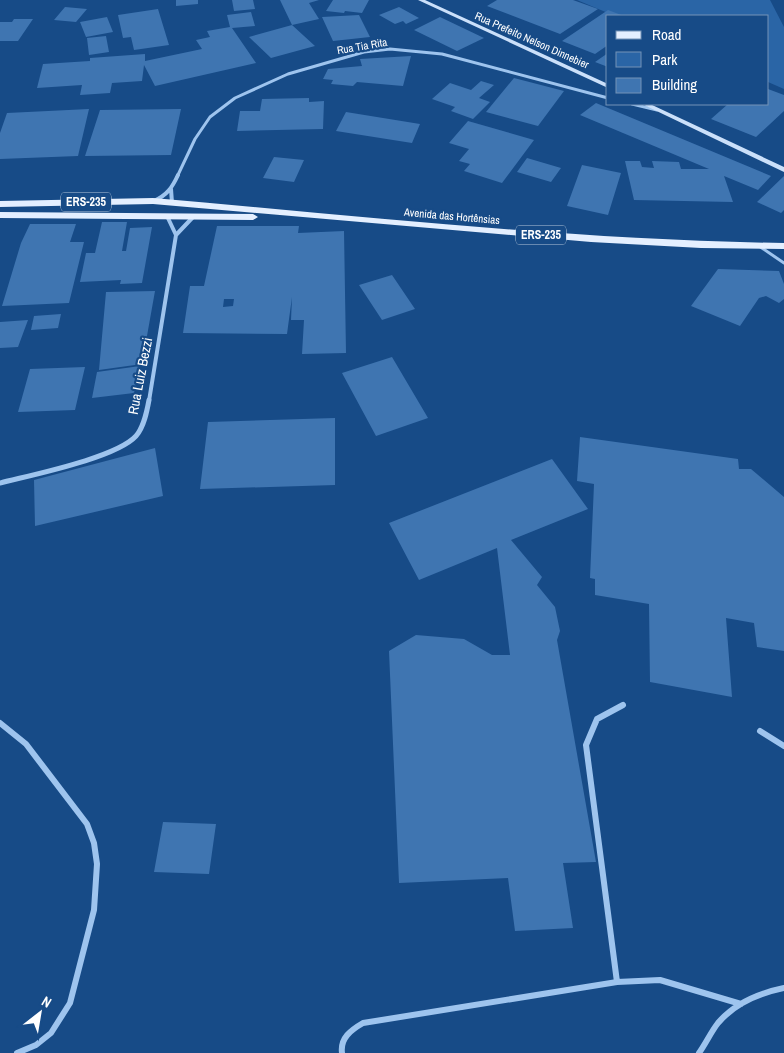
<svg xmlns="http://www.w3.org/2000/svg" width="784" height="1053" font-family="'Archivo Narrow',sans-serif">
<rect width="100%" height="100%" fill="#174b87"/>
<!-- green -->
<path fill="#2a65a6" d="M577,0H770L784,27V89L768,82V16H615Z"/>
<!-- building -->
<path fill="#3f75b1" fill-rule="evenodd" d="M176,0H198V4L176,6Z
M232,0H253L255,9L234,11Z
M280,0H319L309,3L319,19L292,25Z
M333,0H369L362,13L345,11L344,13L326,11Z
M497,0H573L598,9L560,34L487,6Z
M65,7L87,9L76,22L54,20Z
M399,7L419,18L406,24L403,21L395,24L379,15Z
M158,9L169,45L134,50L131,37L123,38L118,15Z
M608,10L624,16H608V45L595,54L562,41Z
M251,12L255,26L232,28L256,63L155,86L144,65L142,81L112,83L110,93L80,95L82,85L37,88L43,64L90,61V58L145,54V61L202,49L196,40L210,37L207,31L230,27L227,15Z
M359,15L370,37L333,41L322,17Z
M107,17L113,32L86,37L80,22Z
M440,17L484,38L457,51L414,30Z
M14,19H33L18,41H0V22H12Z
M292,25L315,46L271,58L249,37Z
M106,36L109,52L89,55L87,38Z
M608,53V67L595,62Z
M411,56L403,86L357,82L353,86L331,84L333,80L323,79L328,69L362,66L360,59Z
M514,78L564,91L538,126L486,112Z
M481,81L494,85L479,98L490,102L473,119L451,111L455,107L432,99L450,83L471,90Z
M768,89L784,95V111L756,137L711,119L728,104H768Z
M309,98V102L324,101L323,129L237,131L240,111H260L262,99Z
M596,103L771,176L758,190L724,176L733,202L634,200L625,161H640L642,167L654,168L652,161L679,162L681,169H709L580,115Z
M89,109L78,156L0,159V133L7,113Z
M181,109L171,155L85,156L100,110Z
M346,112L420,124L412,143L336,131Z
M468,121L534,140L502,183L464,171L470,164L459,161L469,149L449,143Z
M274,157L304,160L294,182L263,178Z
M527,158L561,168L551,182L517,172Z
M582,165L621,173L608,215L567,206Z
M784,176V210L781,213L757,202Z
M102,222H127L122,251H126L130,228L152,227L142,283L120,284L121,280L80,282L86,253H95Z
M30,224H76L70,242H84L69,303L2,306L21,243Z
M217,226H299L298,233L344,231L346,353L302,354L304,320H291L292,297L287,334L183,333L190,286H204ZM224,299H234L233,306L223,307Z
M718,269L779,271L784,284V299L779,303L766,296L759,298L740,326L691,306Z
M392,275L415,309L382,320L359,285Z
M155,291L142,364L99,370L106,292Z
M61,314L58,328L31,330L34,316Z
M28,320L18,347L0,348V322Z
M392,357L428,418L376,436L342,373Z
M140,366L134,393L92,398L97,372Z
M85,367L75,410L18,412L30,369Z
M335,418V485L200,489L208,422Z
M580,437L738,459L739,469H751L784,497V651L757,647L754,623L726,618L732,697L650,682L649,604L595,595V579L590,578L594,484L577,481Z
M155,448L163,496L35,526L34,480Z
M552,459L588,509L511,540L542,577L537,585L555,607L560,631L557,640L596,862L563,863L573,928L515,931L508,878L399,883L389,651L416,635L464,639L492,655H510L497,548L419,580L389,523Z
M163,822L216,824L209,874L154,872Z"/>
<g fill="none" stroke-linecap="round" stroke-linejoin="round">
<!-- lane -->
<path stroke="#9ec4ee" stroke-width="3" d="M759,246L784,263"/>
<!-- street-far3 -->
<path stroke="#9ec4ee" stroke-width="3" d="M632,104L657,110
M177,177L195,139L210,117L235,98L288,74L364,52L390,49L442,54L608,98"/>
<!-- street-far2 -->
<path stroke="#9ec4ee" stroke-width="4" d="M171,189L172,203
M154,201C167,195 172,188 178,175
M176,235L194,216
M149,401L176,235L167,216"/>
<!-- street-far1 -->
<path stroke="#9ec4ee" stroke-width="5" d="M0,483C31,475 116,458 136,436C144,427 147,411 149,400"/>
<!-- street -->
<path stroke="#9ec4ee" stroke-width="6" d="M0,723L26,744L87,824L94,843L97,864L94,910L70,1003L51,1033L36,1045L17,1053
M760,731L784,746
M617,982L586,745L597,719L623,705
M342,1053C340,1038 351,1030 363,1023L617,982L660,980L741,1004
M699,1053C706,1043 711,1032 718,1023C735,1003 760,993 784,988"/>
<!-- secondary -->
<path fill="#cbe0fa" fill-rule="evenodd" d="M418,0H425L608,84V88Z
M642,104H650L784,167V172Z"/>
<!-- primary -->
<path fill="#e4efff" fill-rule="evenodd" d="M153,198C363,216 573,240 784,243V249L701,248L591,242L153,204L0,207V201Z
M0,212L253,214L258,217L253,220L0,218Z"/>
</g>
<g text-anchor="middle" stroke-width="4.5" stroke-linejoin="round" paint-order="stroke">
<!-- far-street labels -->
<g font-size="11" fill="#fff" stroke="#174b87">
<text transform="translate(532 40) rotate(24)" y="4">Rua Prefeito Nelson Dinnebier</text>
<text transform="translate(362 46) rotate(-10)" y="4">Rua Tia Rita</text>
<text transform="translate(452 216) rotate(5)" y="4">Avenida das Hortênsias</text>
</g>
<!-- shield labels -->
<g fill="#174b87" stroke="#b9c9db" stroke-width="1">
<rect x="61" y="192.5" width="50" height="19" rx="4"/>
<rect x="516" y="225.5" width="50" height="19" rx="4"/>
</g>
<g font-size="12" font-weight="bold" fill="#fff">
<text x="86" y="206">ERS-235</text>
<text x="541" y="239">ERS-235</text>
</g>
<!-- street labels -->
<g font-size="14" fill="#fff" stroke="#174b87">
<text transform="translate(140 376) rotate(-79)" y="5">Rua Luiz Bezzi</text>
</g>
</g>
<!-- legend -->
<rect x="606" y="15" width="162" height="90" fill="#174b87" stroke="#7493b7"/>
<rect x="616" y="31" width="25" height="8" fill="#e4efff" stroke="#7493b7"/>
<text x="652" y="40" font-size="15" fill="#ffffff">Road</text>
<rect x="616" y="52" width="25" height="15" fill="#2a65a6" stroke="#7493b7"/>
<text x="652" y="65" font-size="15" fill="#ffffff">Park</text>
<rect x="616" y="78" width="25" height="15" fill="#3f75b1" stroke="#7493b7"/>
<text x="652" y="90" font-size="15" fill="#ffffff">Building</text>
<!-- north arrow -->
<g transform="translate(40 1013) rotate(31)" stroke="#174b87" stroke-width="4" paint-order="stroke">
<path d="M0-4L9 19L0 12L-9 19Z" fill="#ffffff"/>
<text y="-8" font-size="14" font-weight="bold" text-anchor="middle" fill="#ffffff">N</text>
</g>
</svg>
